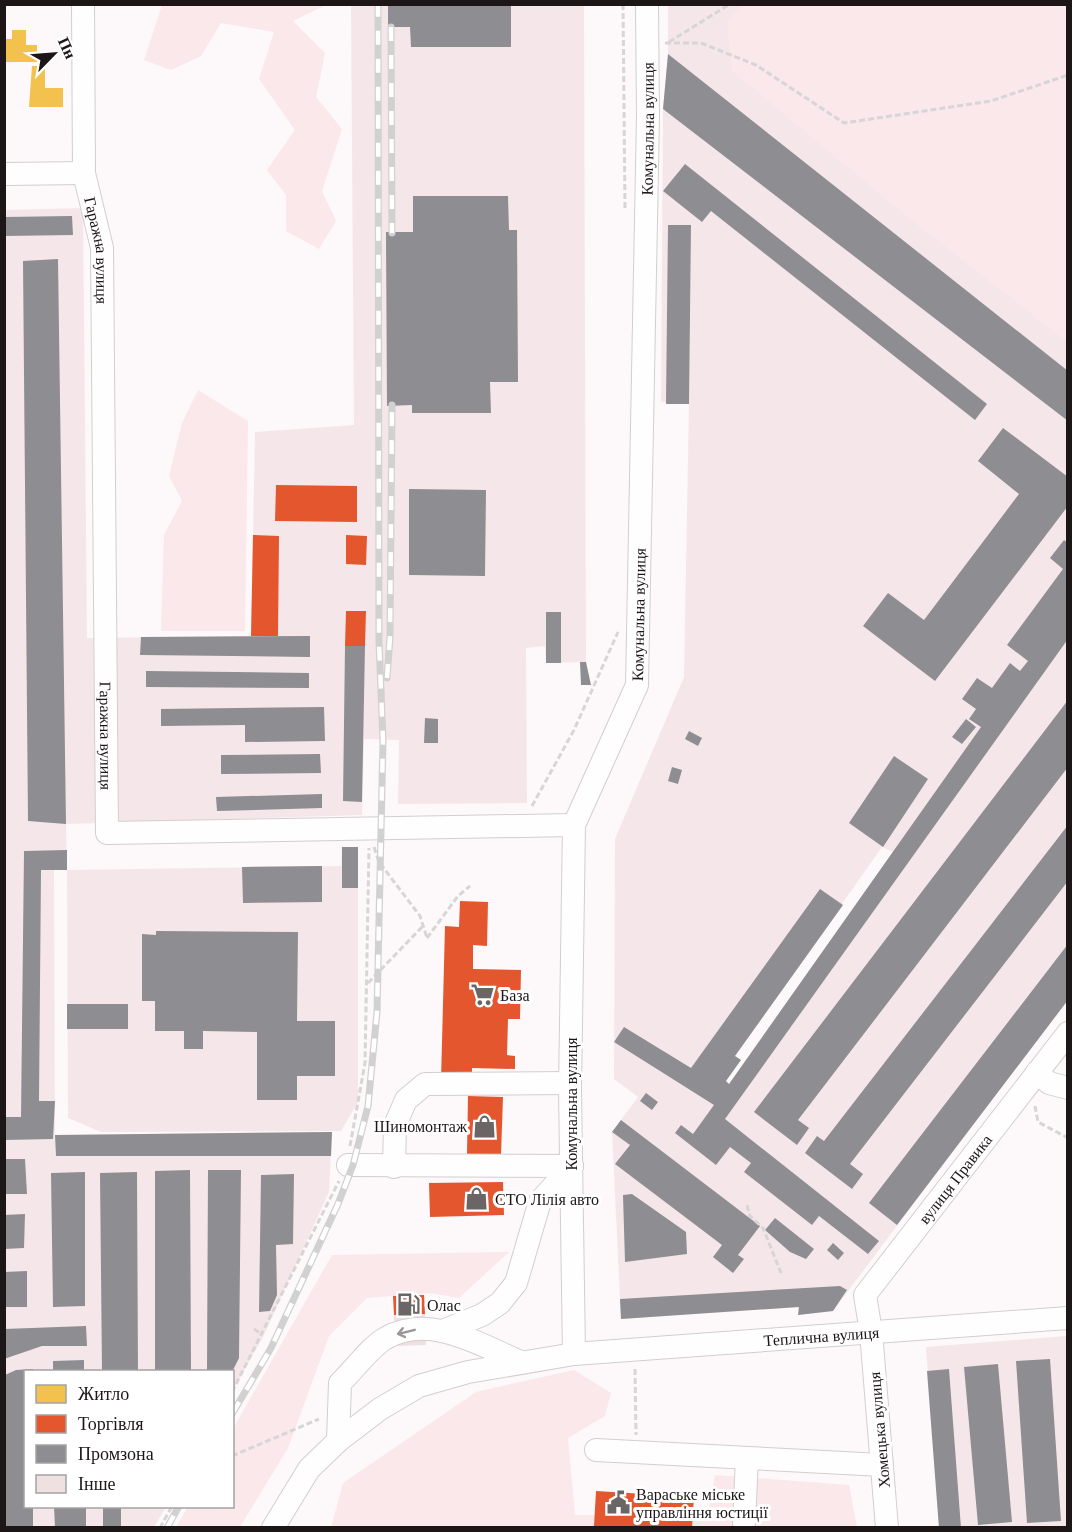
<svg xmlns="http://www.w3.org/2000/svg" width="1072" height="1532" font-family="Georgia,serif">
<rect width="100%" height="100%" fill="#fdf8f9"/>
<!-- built -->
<path fill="#f5e7e9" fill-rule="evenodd" d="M351,5H584L586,662L546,663L545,646L526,648L527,803L398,804L399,740L364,739L362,815L66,824L67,870L341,866L342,847H358V1102L341,1131L101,1132L68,1118L67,870H54L55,1135L332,1132L329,1192L263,1337L233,1390L232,1372H26V1506L166,1507L154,1527H5L4,210L83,208L87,638L251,636L255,432L354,425Z
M668,5H1067V1000L833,1311L798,1315V1307L621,1319L612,1132L638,1097L614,1079L615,839L684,677L689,404L661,402L663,109L668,54ZM882,847L893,852L729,1084L726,1081L735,1056Z
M1067,1336V1527H939L926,1347Z"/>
<!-- green -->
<path fill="#fae8ea" d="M162,5H326L293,21L325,53L316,97L342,129L322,191L336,221L319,249L286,231V195L267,170L295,130L259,79L274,32L221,23L201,56L171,70L144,60Z
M743,5H1067V342L914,222L732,71L727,22Z
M198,390L248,421L245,631H161L164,535L182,501L169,476L182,423Z
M509,1252L459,1298L430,1293L367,1298L329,1336L288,1448L240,1527H176L188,1507L232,1506L233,1429L332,1255Z
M574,1370L611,1393L605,1416L568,1438L575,1515L708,1516L715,1475L849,1485L857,1527L331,1528L343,1483L476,1392Z"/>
<!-- homes -->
<path fill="#f2c14e" d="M12,30H26V45H37V62H4V39H12Z
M32,66H45V88H63V107H29Z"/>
<!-- shops -->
<path fill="#e4572e" d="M276,485L357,486V522L275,521Z
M253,535L279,536L278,636H251Z
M346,535L367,536L366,565L346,564Z
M346,611H366L365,646H345Z
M460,901L488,902L487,946L473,945V969L521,970L520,1019H508L507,1055L515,1056V1069L472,1068V1081H441L445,926L459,927Z
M468,1096L503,1097L501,1155L467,1154Z
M503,1182L504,1215L430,1217L429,1183Z
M424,1295L425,1314L394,1315L393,1296Z
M596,1491L694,1497L692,1528L594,1526Z"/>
<!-- industry -->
<path fill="#8d8d92" d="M388,4H511V47H411L410,27H388Z
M668,54L1068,371V421L663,109Z
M685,164L987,404L975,420L711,211L702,222L663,191Z
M413,196H508L509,230H517L518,382H490L491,413H412V405L387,406L386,232H413Z
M72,216L73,235L4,236V217Z
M668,225H691L689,404H666Z
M58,259L66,824L28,821L23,261Z
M1003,428L1068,477V506L935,681L863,626L888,593L924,620L1019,494L978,461Z
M409,489L486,490L485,576L409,575Z
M1064,540L1068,543V639L725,1119L879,1241L868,1254L819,1216L812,1225L744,1172L751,1163L730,1147L716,1165L675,1133L681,1125L693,1134L714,1105L614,1042L624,1027L691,1068L820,889L843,905L735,1056L741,1060L726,1081L729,1084L981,727L969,719L976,709L962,699L977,678L992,688L1010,663L1020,671L1028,661L1007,645L1063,569L1050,558Z
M546,612H561V663H546Z
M310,636V657L140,655L141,637Z
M345,646H365L362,802L343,801Z
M580,662H586L591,685H581Z
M146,671L309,673V688L146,687Z
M1068,700V767L798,1120L809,1128L797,1145L754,1112Z
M324,707L325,741L245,742V725L161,726V709Z
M425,718L438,719V743H424Z
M966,719L976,727L962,744L952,737Z
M689,731L702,738L698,746L685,739Z
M320,754L321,773L221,774V755Z
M894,756L928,779L883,847L849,823Z
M672,767L682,770L678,784L668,781Z
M322,794V808L217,811L216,797Z
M1068,825V881L850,1164L863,1174L852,1189L805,1153L817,1136L824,1141Z
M342,847H358V888H342Z
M67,850V870H41L39,1101H55L53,1139L4,1140V1117H21L24,851Z
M322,866V902L243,903L242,867Z
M156,931L298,932L297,1021H335V1076H297V1100H257V1032L203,1031V1049H184V1031H155V1001H142V934L156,935Z
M1068,944V1000L897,1225L869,1203Z
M67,1004H128V1029H67Z
M646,1093L658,1102L652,1110L640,1101Z
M621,1120L760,1226L738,1255L744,1259L733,1273L713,1257L722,1245L615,1164L630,1145L612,1132Z
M332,1132L331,1156H56L55,1135Z
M4,1159H25L27,1194H4Z
M190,1170L191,1372H155V1171Z
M208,1170H241L239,1358L232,1372H207Z
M85,1172V1306L53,1307L51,1173Z
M137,1172L138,1372H102L100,1173Z
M294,1174L293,1244L276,1245L277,1295L270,1311L259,1312L261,1175Z
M632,1194L686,1232L687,1254L625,1262L623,1195Z
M25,1214L24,1248L4,1249V1215Z
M775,1218L814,1249L806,1259L790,1252L765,1230Z
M833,1243L844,1253L838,1260L827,1250Z
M27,1271V1307H4V1272Z
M840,1286L847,1290L833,1311L798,1315L799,1307L621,1319L620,1299Z
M86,1326L87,1346H42L4,1359V1329Z
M1050,1359L1061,1521L1027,1523L1016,1361Z
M84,1360V1372H53V1361Z
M998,1364L1012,1522L978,1525L964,1367Z
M33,1369V1372H26V1506H33V1528H5V1375L16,1370Z
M949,1369L961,1528H939L927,1371Z
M54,1506H86V1528H55Z
M103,1506H121V1528H103Z"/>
<!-- building -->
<path fill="#efe0e2" d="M425,1314L426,1345L395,1346L394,1315Z"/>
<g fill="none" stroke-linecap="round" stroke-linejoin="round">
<defs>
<g id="minor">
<path id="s1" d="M83,4L84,173L102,248L107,833L574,825"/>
<path d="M4,174L84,173"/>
<path d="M1037,1072L1049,1083L1068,1088"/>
<path d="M348,1165L572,1166"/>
<path d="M394,1167L395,1125L406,1100L425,1084L570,1083"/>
<path d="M445,1330L482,1315L500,1303L516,1283L540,1201L572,1166"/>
<path id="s2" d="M574,1354L570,1090L574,825L637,685L648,116L647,4"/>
<path d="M338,1441L340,1383C353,1371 371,1346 386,1338C430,1313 480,1345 521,1362"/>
<path d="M596,1450L882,1465"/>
<path d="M744,1523L747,1458"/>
<path id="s3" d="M273,1528L309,1469L338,1441L380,1409L419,1386L468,1372L574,1354L1068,1318"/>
<path id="s4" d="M887,1528L871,1332L865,1295L1068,1033"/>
</g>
</defs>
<!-- minor casing -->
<use href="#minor" stroke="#d3cecf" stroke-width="24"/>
<!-- path -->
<path stroke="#d7d5d5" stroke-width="3" stroke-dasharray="6 3" stroke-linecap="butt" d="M623,4L625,209
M669,42L730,4
M665,43H701L756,65L844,123L991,101L1068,75
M532,806L574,730L618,632
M374,847L379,862L420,916L427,938
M427,938L458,896L470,886
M368,983L423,926
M1035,1106L1038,1122L1068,1138
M350,1146L365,1063L369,848
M747,1205L750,1216L763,1228L781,1273
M254,1329L262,1334
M635,1369L636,1435
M232,1392L339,1181
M232,1456L319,1419
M160,1528L172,1506"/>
<!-- minor -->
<use href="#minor" stroke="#fffefe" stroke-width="22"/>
<defs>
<path id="rail" d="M391,27L392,233
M387,678L390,637L392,405
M232,1414L271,1348L338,1204L353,1165L368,1106L377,1012L383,740L379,642L378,4
M167,1528L179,1506"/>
</defs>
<!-- rail casing -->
<use href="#rail" stroke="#d2d1d1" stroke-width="7"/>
<!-- rail -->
<use href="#rail" stroke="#fff" stroke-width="4.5" stroke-dasharray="14" stroke-linecap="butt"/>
</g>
<!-- one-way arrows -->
<defs><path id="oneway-shaft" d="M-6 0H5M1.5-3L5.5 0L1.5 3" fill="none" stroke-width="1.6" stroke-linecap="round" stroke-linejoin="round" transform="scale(1.5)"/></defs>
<use stroke="#999696" href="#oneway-shaft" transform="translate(406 1332) rotate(166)"/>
<!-- icons -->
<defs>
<symbol id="supermarket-bare" viewBox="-9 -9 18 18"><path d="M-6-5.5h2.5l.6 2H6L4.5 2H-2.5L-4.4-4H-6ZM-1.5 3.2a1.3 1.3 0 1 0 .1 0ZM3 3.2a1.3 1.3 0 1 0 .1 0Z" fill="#6b6566" stroke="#fff" stroke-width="2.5" paint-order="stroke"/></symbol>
<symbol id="shop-bare" viewBox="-9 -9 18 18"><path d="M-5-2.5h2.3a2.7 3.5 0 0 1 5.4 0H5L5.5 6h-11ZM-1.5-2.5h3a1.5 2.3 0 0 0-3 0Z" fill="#6b6566" stroke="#fff" stroke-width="2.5" paint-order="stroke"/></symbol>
<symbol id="fuel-bare" viewBox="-9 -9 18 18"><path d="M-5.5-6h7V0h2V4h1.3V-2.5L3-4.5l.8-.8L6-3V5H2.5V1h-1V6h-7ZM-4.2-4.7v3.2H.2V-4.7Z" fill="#6b6566" stroke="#fff" stroke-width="2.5" paint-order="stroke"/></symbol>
<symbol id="civic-bare" viewBox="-9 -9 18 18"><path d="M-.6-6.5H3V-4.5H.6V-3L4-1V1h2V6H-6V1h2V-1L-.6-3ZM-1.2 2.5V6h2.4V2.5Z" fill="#6b6566" stroke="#fff" stroke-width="2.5" paint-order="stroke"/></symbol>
</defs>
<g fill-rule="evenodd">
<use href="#supermarket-bare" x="466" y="978" width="33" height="33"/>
<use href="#shop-bare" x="468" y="1110" width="33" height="33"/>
<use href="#shop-bare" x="460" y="1182" width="33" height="33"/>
<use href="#fuel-bare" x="392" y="1288" width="33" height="33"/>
<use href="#civic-bare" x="602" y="1486" width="33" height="33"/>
</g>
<g text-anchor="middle" stroke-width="6" stroke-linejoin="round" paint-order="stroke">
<!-- street labels -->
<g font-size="16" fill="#1c1617" stroke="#fff">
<text dy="6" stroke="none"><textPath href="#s2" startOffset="1239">Комунальна вулиця</textPath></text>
<text dy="6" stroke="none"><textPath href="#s1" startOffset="248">Гаражна вулиця</textPath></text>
<text dy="6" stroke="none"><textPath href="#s2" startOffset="753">Комунальна вулиця</textPath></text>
<text dy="6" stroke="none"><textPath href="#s1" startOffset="734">Гаражна вулиця</textPath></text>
<text transform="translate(571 1104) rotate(-90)" y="6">Комунальна вулиця</text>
<text dy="6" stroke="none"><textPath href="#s4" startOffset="381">вулиця Правика</textPath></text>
<text dy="6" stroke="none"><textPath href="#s3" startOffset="614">Теплична вулиця</textPath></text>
<text transform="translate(879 1430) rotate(-95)" y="6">Хомецька вулиця</text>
</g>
<!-- poi labels -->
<g font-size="16" fill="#1c1617" stroke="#fff" text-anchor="start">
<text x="500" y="1001">База</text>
<text x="467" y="1132" text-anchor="end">Шиномонтаж</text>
<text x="495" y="1205">СТО Лілія авто</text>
<text x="427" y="1311">Олас</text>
<text x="636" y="1500">Вараське міське<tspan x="636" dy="18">управління юстиції</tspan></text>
</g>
</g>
<!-- border -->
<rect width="1072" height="1532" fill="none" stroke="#1c1617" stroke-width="12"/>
<!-- legend -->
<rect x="24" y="1370" width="210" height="138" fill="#ffffff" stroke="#a4a2a2" stroke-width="1.5"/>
<rect x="36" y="1385" width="30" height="18" fill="#f2c14e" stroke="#a4a2a2" stroke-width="1.5"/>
<text x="78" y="1400" font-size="18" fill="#1c1617">Житло</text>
<rect x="36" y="1415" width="30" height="18" fill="#e4572e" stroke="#a4a2a2" stroke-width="1.5"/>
<text x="78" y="1430" font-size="18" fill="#1c1617">Торгівля</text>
<rect x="36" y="1445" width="30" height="18" fill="#8d8d92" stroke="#a4a2a2" stroke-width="1.5"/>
<text x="78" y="1460" font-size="18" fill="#1c1617">Промзона</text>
<rect x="36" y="1475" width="30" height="18" fill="#efe0e2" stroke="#a4a2a2" stroke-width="1.5"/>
<text x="78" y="1490" font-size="18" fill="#1c1617">Інше</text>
<!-- north arrow -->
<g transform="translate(54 54) rotate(65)" stroke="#ffffff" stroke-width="4.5" paint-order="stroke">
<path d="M0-4.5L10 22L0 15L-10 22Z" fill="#1c1617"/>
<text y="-9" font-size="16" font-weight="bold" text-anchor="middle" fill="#1c1617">Пн</text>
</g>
</svg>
